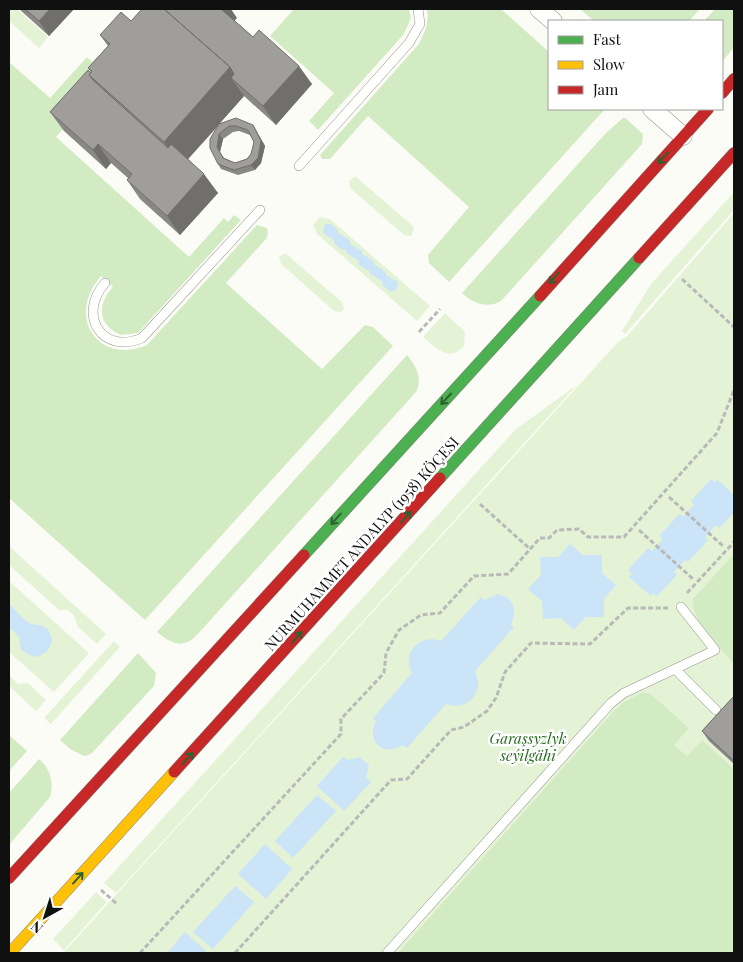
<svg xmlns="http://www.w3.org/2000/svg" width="743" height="962" font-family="'Playfair Display',serif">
<rect width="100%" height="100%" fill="#fcfcf6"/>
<!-- green -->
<path fill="#e4f3d6" d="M9,9H17L48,37L39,48L9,21Z
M355,176L412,225L414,229L411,236L404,235L350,188L349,181Z
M734,192V210L625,334L622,331L651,284Z
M734,213V953H63L618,342L627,336Z
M320,217L330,219L430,306L417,321L317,234L313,225Z
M285,253L342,302L344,309L341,312L334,311L281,264L279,257Z
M445,313L465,332L464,346C449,363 436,348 423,337Z
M577,385L116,893L104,883L516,429Z
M9,546L106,634L97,644L78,627L73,614L67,610H59L9,565Z
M9,581L89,653L54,692L9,652Z
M114,641L120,647L51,724L44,718Z
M9,675L18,684L28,683L46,700L36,711L9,686Z
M96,892L107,902L64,950L53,939Z"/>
<!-- forest -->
<path fill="#d3ebc3" d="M294,9H409L411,18L404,34L318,130L309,121L334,93L270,36Z
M427,9H501L549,52V109H605L449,282L429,263L428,255L469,207L368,116L330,159H322L320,155L418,45C425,33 429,22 427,9Z
M580,9H700L689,21H594Z
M715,9H734V47L722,62V21H704Z
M87,57L109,78L56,137L189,257L224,218L228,222L234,215L241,220L138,333L121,335C97,325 97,304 113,287L101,276C66,316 97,366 147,345L257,225L267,228L268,234L266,239L226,283L322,369L365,325L373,327L393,346L145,620L9,498V62L50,98Z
M624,117L643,134L642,144L502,300C488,310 473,303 462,293L605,134Z
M407,355C416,366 423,378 416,392L196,636C182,649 170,643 157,632Z
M734,554V664C720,646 691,623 693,599Z
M138,653L156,673L154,686L91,754L84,756L70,749L60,740Z
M641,693H648L653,696L689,728L674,745L687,756L702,740L734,769V953H398L615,710L626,701Z
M9,735L27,751L9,771Z
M39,759C51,769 54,783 50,797L9,845V793Z"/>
<!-- water -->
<path fill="#cbe4f7" d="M326,224H331L338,230V233L350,240V244L362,251V254L374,261V264L386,272V275L398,282L397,289L390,292L382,284V281L370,274L369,270H366L358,264L359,261L347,253L345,249L342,250L334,243V240L323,233L324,226Z
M711,479L715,482L718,480L734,495V512L720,528L716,525L705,537L708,540L688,562L685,560L674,572L677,575L657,596L653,593L651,596L629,577L632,574L628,570L648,548L652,551L663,539L659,536L679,514L683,517L694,505L691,501Z
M570,544L583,555H602V573L616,585L604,599V617H586L574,630L561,618L543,619L542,601L528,589L541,575L540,557H558Z
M498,594C514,598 518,610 511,624L514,627L475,671C485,692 468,712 446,704L407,748L403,745C384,758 365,741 376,721L373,718L412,673C401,653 420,633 441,641L481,597L484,600Z
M9,604C15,610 22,618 29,623C34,626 41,623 47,629C58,641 48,655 34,657L21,650L19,637L9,627Z
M343,757L348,760L359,757L369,765L366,777L371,782L344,811L317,786Z
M317,795L336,811L293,858L275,841Z
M265,844L292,869L266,899L238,874Z
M235,886L254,902L213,949L193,932Z
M185,932L208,953H167Z"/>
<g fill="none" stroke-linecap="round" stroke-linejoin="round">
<defs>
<path id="lane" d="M299,166L409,43L420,24L418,9
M105,283C77,315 102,355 142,338L260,210
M675,669L715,650L681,607
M387,953L611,703L624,693L675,669L716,710"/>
<path id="street" d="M539,9L553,21
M652,109L683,136"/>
<path id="fast" d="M440,478L639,258
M304,555L540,296"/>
<path id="slow" d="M10,953L174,772"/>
<path id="jam" d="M722,93L734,79
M639,258L734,153
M540,296L708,109
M174,772L440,478
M9,878L304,555"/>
</defs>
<!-- lane casing -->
<use href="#lane" stroke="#969694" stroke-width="10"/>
<!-- street casing -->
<use href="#street" stroke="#969694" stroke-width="19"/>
<!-- fast casing -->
<use href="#fast" stroke="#848481" stroke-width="12"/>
<!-- slow casing -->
<use href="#slow" stroke="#848481" stroke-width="12"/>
<!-- jam casing -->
<use href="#jam" stroke="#848481" stroke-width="12"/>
<!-- path -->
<path stroke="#b9b9b8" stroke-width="3" stroke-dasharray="5 2.5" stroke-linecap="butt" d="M682,279L734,327
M419,332L440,309
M669,497L723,546
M480,504L530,549
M639,530L693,579
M687,593L734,542
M101,890L117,904
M140,953L341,734V719L384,673L386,653L399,630L421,615L440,613L474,576L508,574L540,538H549L557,530L579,529L588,537H624L717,433L734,390
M235,953L391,780L407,779L451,730L464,727L487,711L496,698L505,672L531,643L590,644L628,608H668"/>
<!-- lane -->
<use href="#lane" stroke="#fffffe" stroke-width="9"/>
<!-- street -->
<use href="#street" stroke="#fffffe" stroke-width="18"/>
<!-- fast -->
<use href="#fast" stroke="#4caf50" stroke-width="11"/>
<!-- slow -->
<use href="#slow" stroke="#ffc107" stroke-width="11"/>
<!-- jam -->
<use href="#jam" stroke="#c62828" stroke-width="11"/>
</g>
<!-- wall -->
<path fill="#8a8885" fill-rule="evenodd" d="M19,9H74L49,36Z
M237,18L234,20L253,37L312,84L276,125L244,96L220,123L253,125L265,146L261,163L255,170L238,175L221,169L218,164L219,125L188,159L218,193L180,235L140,199L127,180L128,178L111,163L106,169L64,131L50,112L91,72L88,68L108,46L100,35L131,21ZM239,131L250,135L254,142L251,154L247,159L235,163L224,158L220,152L223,139L233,132Z
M734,696V764L709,741L702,731Z"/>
<!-- shaded-wall -->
<path fill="#706f6c" d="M50,9H74L49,36L39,21Z
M220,9H231L237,18L231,24Z
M299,66L312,84L276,125L263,106Z
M230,67L247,92L231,78L244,96L181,167L164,142Z
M253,125L265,146L261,163L255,170L251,165L258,158Z
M219,134L223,139L220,152L226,163L217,147Z
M98,144L111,163L106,169L93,150Z
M204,174L218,193L180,235L167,216Z"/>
<!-- building -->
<path fill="#a09e9b" stroke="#706f6c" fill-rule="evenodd" d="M25,9H50L39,21Z
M142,9H164L230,67L164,142L89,75L92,71L88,68L110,44L100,35L121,12L131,21Z
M164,9H221L253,37L259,30L299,66L263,106L231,78L234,74L230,67Z
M88,70L91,73L89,75L94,81L168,148L171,144L204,174L167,216L127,180L132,174L98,144L93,150L50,112Z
M236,118L253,125L261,141L258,158L251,165L234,170L218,164L210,148V139L219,124ZM229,126H236L248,130L254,142L251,154L247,159L235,163L223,158L217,147L219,134Z
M734,696V761L702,731Z"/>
<!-- one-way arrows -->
<defs><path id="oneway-shaft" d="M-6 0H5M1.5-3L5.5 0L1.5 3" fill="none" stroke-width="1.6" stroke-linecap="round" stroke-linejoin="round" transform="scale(1.25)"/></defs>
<g stroke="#2e6030">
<use href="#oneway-shaft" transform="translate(663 158) rotate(132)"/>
<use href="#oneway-shaft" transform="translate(554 278) rotate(132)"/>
<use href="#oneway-shaft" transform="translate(446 399) rotate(133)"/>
<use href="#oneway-shaft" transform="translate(406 517) rotate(-48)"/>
<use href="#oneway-shaft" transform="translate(336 519) rotate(132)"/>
<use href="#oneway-shaft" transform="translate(297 637) rotate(-48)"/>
<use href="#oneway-shaft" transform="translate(188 758) rotate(-48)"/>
<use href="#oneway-shaft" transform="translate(78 878) rotate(-48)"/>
</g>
<g text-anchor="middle" stroke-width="5" stroke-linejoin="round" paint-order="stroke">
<!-- street labels -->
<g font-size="15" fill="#101010" stroke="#fff">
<text transform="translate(362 544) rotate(-48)" y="5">NURMUHAMMET ANDALYP (1958) KÖÇESI</text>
</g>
<!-- park labels -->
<g font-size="15" font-style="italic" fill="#276b1d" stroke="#fff">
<text x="528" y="744">Garaşsyzlyk<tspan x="528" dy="17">seýilgähi</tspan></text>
</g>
</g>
<!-- border -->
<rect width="743" height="962" fill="none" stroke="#101010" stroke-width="20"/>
<!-- legend -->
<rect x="548" y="20" width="175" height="90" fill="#ffffff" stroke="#9f9f9f"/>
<rect x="558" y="36" width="25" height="8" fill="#4caf50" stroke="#9f9f9f"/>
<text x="593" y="45" font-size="15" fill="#101010">Fast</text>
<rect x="558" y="61" width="25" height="8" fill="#ffc107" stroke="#9f9f9f"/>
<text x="593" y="70" font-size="15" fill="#101010">Slow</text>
<rect x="558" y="86" width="25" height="8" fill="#c62828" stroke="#9f9f9f"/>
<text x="593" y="95" font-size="15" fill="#101010">Jam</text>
<!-- north arrow -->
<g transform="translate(45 917) rotate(219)" stroke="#ffffff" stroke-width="4" paint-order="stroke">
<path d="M0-4L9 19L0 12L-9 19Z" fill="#101010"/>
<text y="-8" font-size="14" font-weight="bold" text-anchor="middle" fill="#101010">N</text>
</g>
</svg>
